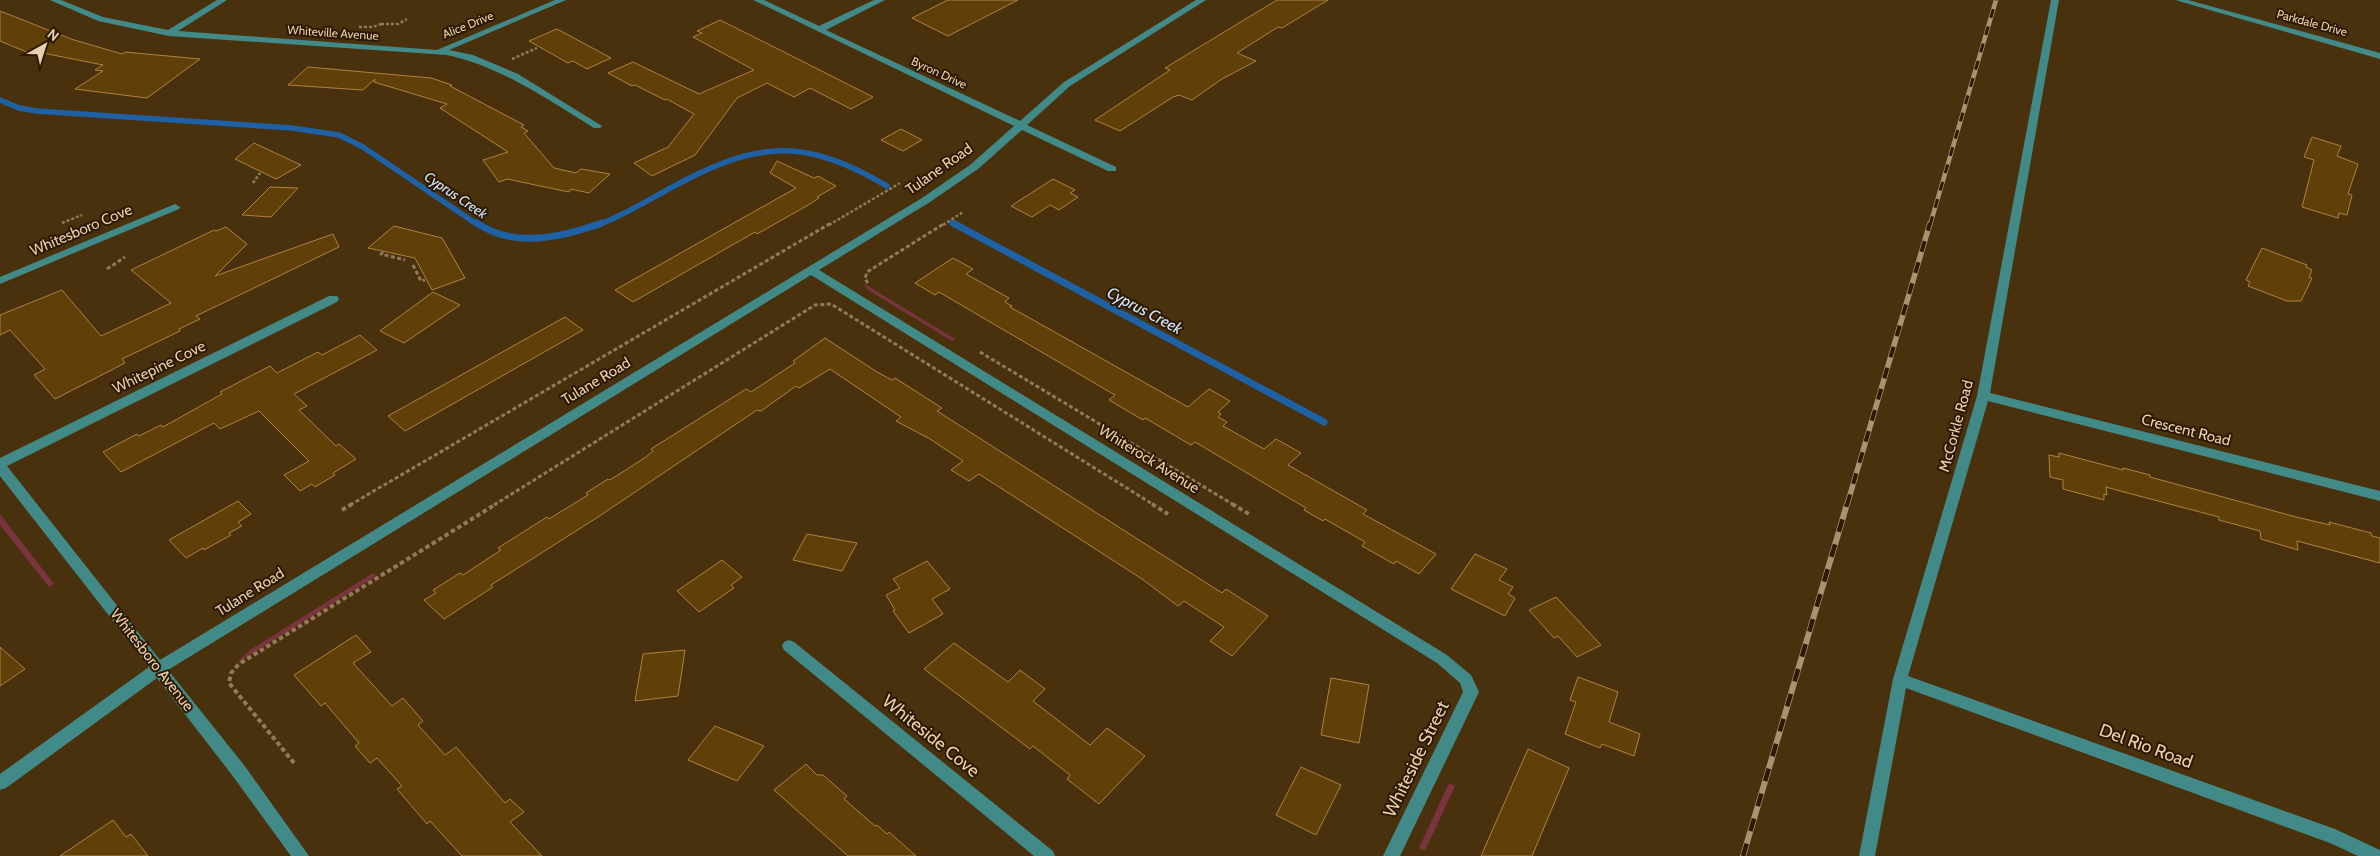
<svg xmlns="http://www.w3.org/2000/svg" width="2380" height="856" font-family="Cabin,sans-serif">
<rect width="100%" height="100%" fill="#49310e"/>
<!-- green -->
<path fill="#7a343f" d="M863,283L955,339L952,341L868,290Z
M0,514L54,584L49,587L0,525Z
M373,573L376,576L235,664L250,650Z
M1449,783L1455,786L1425,851L1419,848Z"/>
<g fill="none" stroke-linecap="round" stroke-linejoin="round">
<!-- stream-far1 -->
<path stroke="#1e61a5" stroke-width="5.5" d="M0,100L19,108L36,111L292,128L339,135L363,147L478,225
M952,223L955,225
M598,225C627,214 653,197 680,183C762,140 806,139 887,186"/>
<!-- stream -->
<path stroke="#1e61a5" stroke-width="7" d="M477,223C514,249 562,237 602,223
M953,223L1324,422"/>
</g>
<!-- building -->
<path fill="#613f08" stroke="#b08140" d="M948,0H1018L948,36L912,18Z
M1277,0H1328L1282,28L1278,27L1237,53L1256,61L1222,79L1192,100L1179,95L1173,97L1120,131L1095,120L1170,70L1165,68Z
M0,11L71,39L122,54L125,52L200,59L147,98L75,89L103,71L95,70L103,65L33,51L29,53L0,41Z
M720,20L784,52L873,97L851,109L810,88L794,97L767,83L737,98L695,155L652,176L634,163L668,147L694,114L667,99L665,100L635,85L632,86L608,73L633,62L699,94L754,70L693,37L702,33L697,31Z
M557,29L611,58L587,69L573,61L568,63L529,41Z
M308,67L431,78L452,85L450,86L524,125L521,127L528,131L524,133L554,168L576,173L581,169L610,174L589,193L571,189L569,192L507,179L499,182L483,160L508,152L440,108L447,104L374,82L375,79L363,90L288,85Z
M901,129L922,140L903,151L881,140Z
M2312,137L2341,146L2337,156L2358,164L2348,194L2352,195L2347,215L2339,213L2338,218L2302,207L2314,160L2304,157Z
M254,143L301,165L276,179L235,159Z
M777,161L814,178L818,176L836,186L817,197L819,198L810,204L757,234L755,232L633,302L615,290L796,188L770,173Z
M1053,179L1075,190L1070,193L1078,197L1059,210L1050,205L1032,217L1011,206Z
M270,187L298,188L271,217L242,215Z
M394,226L442,238L465,278L432,290L415,258L368,248Z
M226,227L247,244L215,276L333,234L339,247L196,316L200,319L179,329L180,331L122,359L125,363L55,399L34,375L45,369L10,330L0,335V315L62,290L101,336L171,303L131,270L214,230L216,231Z
M2262,248L2307,265L2306,267L2312,270L2309,277L2312,278L2301,301H2287L2248,286L2250,282L2246,280Z
M953,258L973,269L966,274L1009,298L1005,302L1012,306L1010,307L1188,407L1209,389L1230,401L1218,412L1221,414L1218,417L1227,422L1223,426L1264,449L1276,439L1301,453L1288,465L1367,510L1363,514L1436,554L1419,574L1396,561L1394,564L1362,546L1365,542L1325,519L1323,521L1304,510L1306,508L1195,442L1191,445L1145,418L1143,420L1109,400L1115,395L939,292L935,295L915,283Z
M433,292L460,305L404,343L380,331Z
M565,317L583,330L405,431L388,416Z
M360,335L377,350L294,394L307,406L299,410L336,446L339,444L356,459L333,473L335,475L315,487L312,484L300,491L284,475L309,461L259,411L220,429L214,423L121,472L103,452L137,434L139,436L161,425L163,427L222,394L220,392L270,366L277,373L318,352L322,355Z
M825,338L877,372L892,380L895,378L942,408L937,411L1222,593L1226,589L1268,616L1232,656L1210,641L1224,627L1184,601L1178,606L1142,579L979,474L969,481L951,470L963,461L930,439L896,421L901,417L830,369L799,388L796,386L761,411L757,410L598,517L491,585L493,587L444,619L424,600L436,593L433,590L460,573L463,575L501,550L498,548L547,517L549,519L588,495L586,493L608,479L610,480L646,457L653,451L651,449L678,432L746,389L751,392L795,363L793,361Z
M2059,453L2123,470V468L2150,475V477L2296,517L2330,525L2329,522L2371,533L2372,536L2380,538V563L2297,541L2298,550L2261,539L2260,531L2219,520V517L2124,492L2106,487L2107,495L2104,494V500L2063,489V480L2050,477L2049,455L2059,457Z
M238,501L251,514L238,522L242,526L229,533L231,535L204,550L203,548L186,558L169,540Z
M807,534L857,543L842,571L793,560Z
M1475,554L1507,569L1499,580L1513,587L1508,594L1515,598L1505,616L1451,589Z
M722,560L742,577L731,585L734,588L699,612L677,591Z
M927,561L950,589L932,599L943,614L909,633L893,611L895,610L886,595L900,588L893,579Z
M1556,597L1601,645L1577,657L1558,636L1554,638L1529,610Z
M356,635L371,652L353,663L392,706L403,698L423,721L418,725L445,755L456,747L505,803L510,799L524,812L510,822L542,856H462L430,821L427,824L397,789L402,786L377,758L370,763L355,746L359,743L325,703L321,706L294,675Z
M954,643L1008,682L1020,670L1045,689L1033,701L1090,745L1107,728L1145,756L1099,804L1067,779L1070,775L1033,746L1030,749L924,669Z
M0,647L25,669L0,686Z
M685,650L678,696L635,701L643,654Z
M1578,677L1618,692L1609,722L1640,734L1634,756L1602,744L1600,748L1565,734L1576,702L1570,700Z
M1331,678L1369,685L1359,743L1321,735Z
M715,726L764,746L737,781L688,760Z
M1528,749L1569,768L1532,856H1481Z
M806,764L817,775H823L847,796L844,799L875,826L877,825L887,834L889,832L916,856H848L774,790Z
M1301,767L1341,785L1316,835L1276,815Z
M113,820L126,837L131,834L148,856H60Z"/>
<g fill="none" stroke-linecap="round" stroke-linejoin="round">
<!-- path-far2 -->
<path stroke="#927958" stroke-width="2.5" stroke-dasharray="3 2" stroke-linecap="butt" d="M381,24H398L407,19
M359,27H373L381,24
M512,59L537,48
M253,183L260,173
M62,223L82,215
M829,225L900,183
M943,225L963,212"/>
<!-- path-far1 -->
<path stroke="#927958" stroke-width="3" stroke-dasharray="4 2.5" stroke-linecap="butt" d="M383,252L381,254L405,260
M413,265L421,281L425,280
M107,269L125,257
M868,283L865,279L867,272L945,223
M980,352L1234,505
M350,505L831,223
M494,505L815,305L831,304L1154,505"/>
<!-- path -->
<path stroke="#927958" stroke-width="4" stroke-dasharray="4.5 3" stroke-linecap="butt" d="M1152,504L1168,514
M1232,504L1249,514
M342,510L352,504
M294,763L229,683L231,673L239,664L496,504"/>
<!-- minor -->
<path fill="#428a88" fill-rule="evenodd" d="M50,0H61L103,17L168,30L217,0H227L178,31L437,50L555,0H566L449,50L473,55L518,74L602,126L600,128H594C547,99 502,67 447,55L169,36L98,21Z
M753,0H764L819,26L874,0H885L826,30L1020,121L1064,82L1196,0H1206L1070,86L1027,125L1116,167V171H1108L1022,130L978,169L930,202L819,270L1447,655L1471,675L1479,692L1400,856H1383L1463,692L1460,683L1437,663L811,275L168,670L244,765L309,856H291L232,775L157,678L6,788L0,790V774L149,667L0,476V458L329,296H337L339,299L337,302L7,466L160,660L922,198L970,165L1014,126Z
M2051,0H2059L1990,393L2380,491V501L1988,401L1908,676L2335,829L2380,850V856H2358L2330,843L1906,688L1875,856H1859L1893,679L1977,396Z
M2175,0H2188L2380,53V59Z
M175,204L180,207L179,209L0,284V277Z
M789,640L794,642L1053,851L1055,856H1034L784,650L782,646L784,642Z"/>
<defs>
<path id="rail-far2" d="M1930,225L1996,0"/>
<path id="rail-far1" d="M1847,505L1930,223"/>
<path id="rail" d="M1743,856L1847,504"/>
</defs>
<!-- rail-far2 casing -->
<use href="#rail-far2" stroke="#aa9171" stroke-width="4.5"/>
<!-- rail-far1 casing -->
<use href="#rail-far1" stroke="#aa9171" stroke-width="5.5"/>
<!-- rail casing -->
<use href="#rail" stroke="#aa9171" stroke-width="6"/>
<!-- rail-far2 -->
<use href="#rail-far2" stroke="#2c1900" stroke-width="3" stroke-dasharray="9" stroke-linecap="butt"/>
<!-- rail-far1 -->
<use href="#rail-far1" stroke="#2c1900" stroke-width="4" stroke-dasharray="11" stroke-linecap="butt"/>
<!-- rail -->
<use href="#rail" stroke="#2c1900" stroke-width="4.5" stroke-dasharray="13" stroke-linecap="butt"/>
</g>
<g text-anchor="middle" stroke-width="4" stroke-linejoin="round" paint-order="stroke">
<!-- far-street labels -->
<g font-size="12" fill="#e8cfb0" stroke="#2c1900">
<text transform="translate(2312 23) rotate(15)" y="4">Parkdale Drive</text>
<text transform="translate(468 25) rotate(-22)" y="4">Alice Drive</text>
<text transform="translate(333 33) rotate(4)" y="4">Whiteville Avenue</text>
<text transform="translate(939 73) rotate(25)" y="4">Byron Drive</text>
</g>
<!-- far-water labels -->
<g font-size="14" font-style="italic" fill="#d0e3fa" stroke="#2c1900">
<text transform="translate(456 195) rotate(34)" y="5">Cyprus Creek</text>
</g>
<!-- street labels -->
<g font-size="15" fill="#e8cfb0" stroke="#2c1900">
<text transform="translate(939 169) rotate(-35)" y="5">Tulane Road</text>
<text transform="translate(81 230) rotate(-23)" y="5">Whitesboro Cove</text>
<text transform="translate(159 367) rotate(-26)" y="5">Whitepine Cove</text>
<text transform="translate(596 381) rotate(-31)" y="5">Tulane Road</text>
<text transform="translate(1956 426) rotate(-75)" y="5">McCorkle Road</text>
<text transform="translate(2186 430) rotate(14)" y="5">Crescent Road</text>
<text transform="translate(1149 459) rotate(32)" y="5">Whiterock Avenue</text>
<text transform="translate(250 592) rotate(-32)" y="5">Tulane Road</text>
<text transform="translate(152 660) rotate(52)" y="5">Whitesboro Avenue</text>
</g>
<!-- water labels -->
<g font-size="16" font-style="italic" fill="#d0e3fa" stroke="#2c1900">
<text transform="translate(1145 310) rotate(28)" y="6">Cyprus Creek</text>
</g>
<!-- near-street labels -->
<g font-size="18" fill="#e8cfb0" stroke="#2c1900">
<text transform="translate(931 736) rotate(39)" y="6">Whiteside Cove</text>
<text transform="translate(2146 746) rotate(20)" y="6">Del Rio Road</text>
<text transform="translate(1416 759) rotate(-64)" y="6">Whiteside Street</text>
</g>
</g>
<!-- north arrow -->
<g transform="translate(45 45) rotate(39)" stroke="#2c1900" stroke-width="4" paint-order="stroke">
<path d="M0-4L9 19L0 12L-9 19Z" fill="#e8cfb0"/>
<text y="-8" font-size="14" font-weight="bold" text-anchor="middle" fill="#e8cfb0">N</text>
</g>
</svg>
